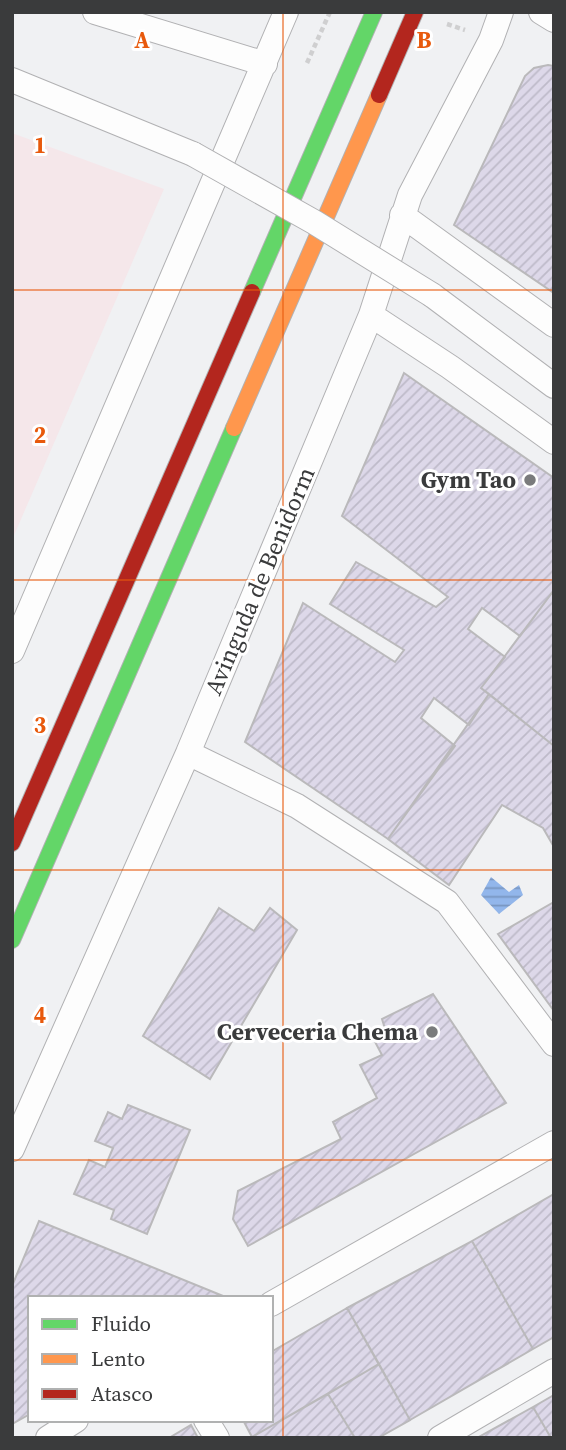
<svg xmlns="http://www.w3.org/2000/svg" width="566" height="1450" font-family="'Source Serif 4',serif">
<defs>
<pattern id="water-rules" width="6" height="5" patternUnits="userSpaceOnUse" patternTransform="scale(1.75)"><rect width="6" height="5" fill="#92b6eb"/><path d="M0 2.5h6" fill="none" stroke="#7895c0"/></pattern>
<pattern id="building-hatch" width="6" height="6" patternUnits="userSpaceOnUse" patternTransform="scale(1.75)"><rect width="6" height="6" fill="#ddd8e9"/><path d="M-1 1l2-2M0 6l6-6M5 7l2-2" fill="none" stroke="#bebac9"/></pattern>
</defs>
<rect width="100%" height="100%" fill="#f0f1f3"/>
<!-- commercial -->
<path fill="#f5e7ea" d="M12,133L164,189L12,540Z"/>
<!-- water -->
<path fill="url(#water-rules)" d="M491,877L509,892L519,885L523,895L499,914L481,895Z"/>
<!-- building -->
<path fill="url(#building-hatch)" stroke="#bab9bb" stroke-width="2" d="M548,65L554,66V293L454,225L525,76L534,68Z
M404,373L554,478V590L520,636L482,608L468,629L505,657L481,688L489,694L469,725L434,698L421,718L455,746L388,839L245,742L303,603L395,662L404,650L330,604L356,562L436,607L448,597L342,516Z
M554,590V746L481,688Z
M489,694L554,746V847L543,828L502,805L449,885L388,839Z
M554,902V1011L498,934Z
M219,908L254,931L270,908L297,930L210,1079L143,1036Z
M433,994L506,1103L248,1246L233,1219L238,1191L341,1139L333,1122L377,1098L360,1065L382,1055L373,1038L386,1032L382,1019Z
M128,1105L190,1130L147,1234L111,1219L114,1210L74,1194L89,1160L105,1167L113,1148L95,1141L108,1112L122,1119Z
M554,1194V1337L533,1349L472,1241Z
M39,1221L228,1298H30V1414L12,1424V1286Z
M472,1241L533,1349L410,1420L347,1308Z
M347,1308L379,1364L252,1437L243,1420H271V1352Z
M379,1364L410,1420L378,1438H355L328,1394Z
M328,1394L355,1438L252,1437Z
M554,1395V1438H551L533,1407Z
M533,1407L551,1438H477Z
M191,1425L198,1438H169Z"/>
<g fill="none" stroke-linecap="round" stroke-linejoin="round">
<defs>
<path id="street" d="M95,12L265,64
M541,12L554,20
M12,80L193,154
M402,215L554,325
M432,295L554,386
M371,315L450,367L554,442
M12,651L286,12
M188,753L297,806L447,902L554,1044
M12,1149L188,753L371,315L410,195L491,40L501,12
M271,1304L554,1143
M206,1420L217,1438
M48,1438L76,1420
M440,1438L554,1371"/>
<path id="fast" d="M252,292L374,12
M12,940L234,428"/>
<path id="slow" d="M234,428L379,95"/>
<path id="jam" d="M379,95L415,12
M12,843L252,292"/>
</defs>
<!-- street casing -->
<use href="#street" stroke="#b1b1b3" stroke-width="26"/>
<!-- fast casing -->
<use href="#fast" stroke="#b1b1b3" stroke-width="18"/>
<!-- slow casing -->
<use href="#slow" stroke="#b1b1b3" stroke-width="18"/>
<!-- jam casing -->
<use href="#jam" stroke="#b1b1b3" stroke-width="18"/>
<!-- path -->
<path stroke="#cfcfd0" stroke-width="4.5" stroke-dasharray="5 3.5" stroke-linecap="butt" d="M447,24L465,30
M307,63L330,12"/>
<!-- street -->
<use href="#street" stroke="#fdfdfd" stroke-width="24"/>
<!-- fast -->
<use href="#fast" stroke="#63d668" stroke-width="16"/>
<!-- slow -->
<use href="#slow" stroke="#ff974d" stroke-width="16"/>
<!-- jam -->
<use href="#jam" stroke="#b3261e" stroke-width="16"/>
<defs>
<path id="street-bridge" d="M193,154L314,222L432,295"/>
</defs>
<!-- street-bridge casing -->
<use href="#street-bridge" stroke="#b1b1b3" stroke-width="26" stroke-linecap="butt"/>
<!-- street-bridge -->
<use href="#street-bridge" stroke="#fdfdfd" stroke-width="24"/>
</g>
<!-- grid -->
<path fill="none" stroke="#e8590c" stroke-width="2" stroke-opacity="0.55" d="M283,12V1438M12,290H554M12,580H554M12,870H554M12,1160H554"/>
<!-- markers -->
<g fill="#7a7b7c" stroke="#fff" stroke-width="2.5">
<circle cx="530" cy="480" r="7"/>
<circle cx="432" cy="1032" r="7"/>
</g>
<g text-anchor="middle" stroke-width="6" stroke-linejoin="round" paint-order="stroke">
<!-- poi labels -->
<g font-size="24" font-weight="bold" fill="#3a3b3c" stroke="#fff" text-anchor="end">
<text x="516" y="488">Gym Tao</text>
<text x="418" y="1040">Cerveceria Chema</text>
</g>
<!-- street labels -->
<g font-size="24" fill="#3a3b3c" stroke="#fff">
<text transform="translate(260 581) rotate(-67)" y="8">Avinguda de Benidorm</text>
</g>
</g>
<g font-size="23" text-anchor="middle" font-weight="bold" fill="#e8590c" stroke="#fff" stroke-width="6" stroke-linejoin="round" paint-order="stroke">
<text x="142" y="48">A</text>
<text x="424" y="48">B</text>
<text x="40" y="153">1</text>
<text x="40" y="443">2</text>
<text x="40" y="733">3</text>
<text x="40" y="1023">4</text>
</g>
<!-- border -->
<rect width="566" height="1450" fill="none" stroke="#3a3b3c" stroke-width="28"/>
<!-- legend -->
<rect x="28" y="1296" width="245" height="126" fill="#ffffff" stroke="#b0b1b1" stroke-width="2"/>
<rect x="42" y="1319" width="35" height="10" fill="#63d668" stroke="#b0b1b1" stroke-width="2"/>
<text x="91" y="1331" font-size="21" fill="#3a3b3c">Fluido</text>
<rect x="42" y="1354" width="35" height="10" fill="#ff974d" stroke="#b0b1b1" stroke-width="2"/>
<text x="91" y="1366" font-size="21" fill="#3a3b3c">Lento</text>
<rect x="42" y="1389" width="35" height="10" fill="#b3261e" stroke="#b0b1b1" stroke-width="2"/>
<text x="91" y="1401" font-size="21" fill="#3a3b3c">Atasco</text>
</svg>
